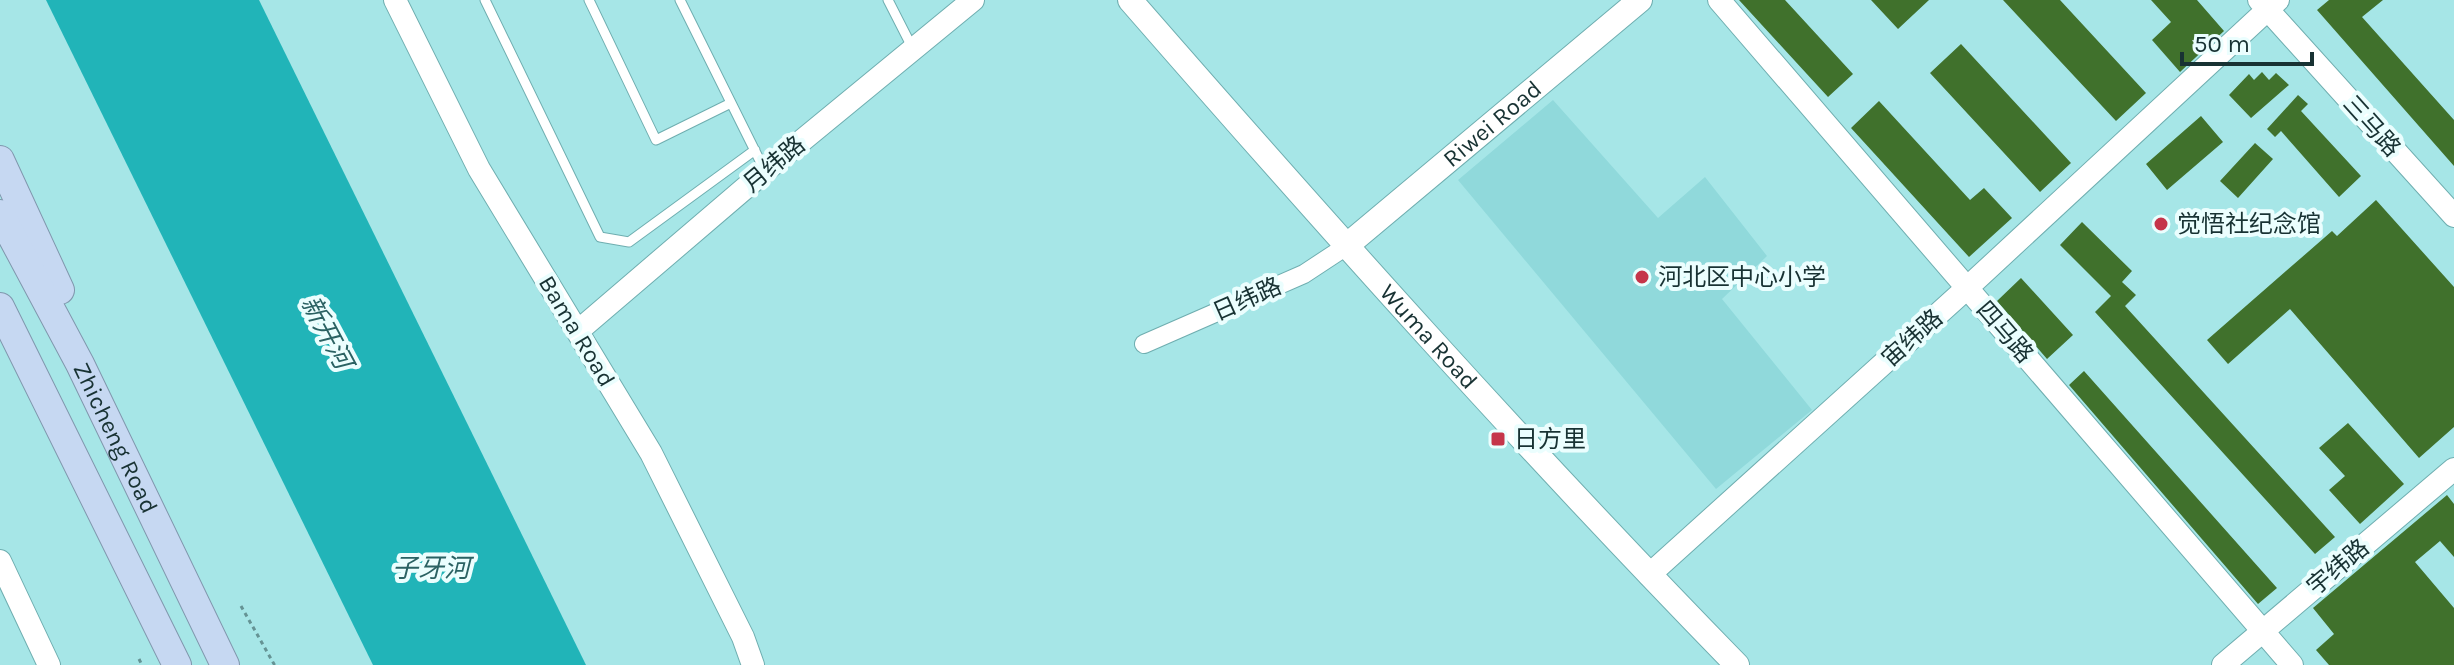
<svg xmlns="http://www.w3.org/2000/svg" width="2454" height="665" font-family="Karla,'Noto Sans SC',sans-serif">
<rect width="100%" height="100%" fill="#a6e6e7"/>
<!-- built -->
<path fill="#90d9db" d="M1553,100L1658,218L1705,177L1767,256L1722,299L1812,410L1716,489L1458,180Z"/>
<!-- water -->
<path fill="#21b4b8" d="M46,0H259L586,665H373Z"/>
<!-- building -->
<path fill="#40712c" d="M1739,0H1785L1853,74L1828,97Z
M1871,0H1929L1898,29Z
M2003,0H2060L2146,93L2116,121Z
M2151,0H2197L2224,31L2180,72L2152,40L2171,22Z
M2329,0H2383L2362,17L2454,120V166L2317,10Z
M1961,44L2071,163L2040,192L1930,73Z
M2262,72L2269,80L2276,73L2289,85L2251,118L2229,95L2249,74L2254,80Z
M2298,95L2308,104L2301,111L2361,176L2339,197L2281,131L2275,137L2267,129Z
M1879,101L1970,200L1984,188L2012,218L1969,257L1851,128Z
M2201,116L2223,142L2167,190L2146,164Z
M2255,143L2273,159L2238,198L2220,181Z
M2376,200L2454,287V427L2419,458L2290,309L2228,364L2207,340L2332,231L2337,236Z
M2082,222L2132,271L2122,282L2136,295L2125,306L2335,537L2315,554L2095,312L2111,296L2060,245Z
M2021,278L2073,335L2047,359L1997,301Z
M2084,371L2277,588L2258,604L2069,385Z
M2348,423L2404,484L2360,524L2329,490L2345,476L2319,448Z
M2447,495L2454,504V557L2440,541L2415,562L2454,608V665H2329L2316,650L2334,634L2313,608Z"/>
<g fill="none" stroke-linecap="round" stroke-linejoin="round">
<defs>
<path id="service" d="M485,0L600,237L629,242L755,150
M589,0L656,140L731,103
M680,0L765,171
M888,0L913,49"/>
<path id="minor" d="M1144,344L1304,274L1345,247"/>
<path id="tertiary" d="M395,0L479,169L651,453L743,637L753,665
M1719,0L2292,665
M2259,0L2454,216
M578,331L765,171L973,0
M0,561L49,665
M1649,575L1967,288L2278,0
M2223,665L2454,469"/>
<g id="secondary">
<path id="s1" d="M1130,0C1327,226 1527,450 1737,665"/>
<path id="s2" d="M1345,247L1640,0"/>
</g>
<g id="trunk">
<path d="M0,160L60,290"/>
<path id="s3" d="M0,214L80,364L225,665"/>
<path d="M0,307L177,665"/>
</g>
</defs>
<!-- service casing -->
<use href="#service" stroke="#6faeb0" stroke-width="11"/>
<!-- minor casing -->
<use href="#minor" stroke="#6faeb0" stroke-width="20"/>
<!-- tertiary casing -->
<use href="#tertiary" stroke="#6faeb0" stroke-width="24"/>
<!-- secondary casing -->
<use href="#secondary" stroke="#6faeb0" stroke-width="26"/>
<!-- trunk casing -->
<use href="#trunk" stroke="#8097ad" stroke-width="30"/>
<!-- path -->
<path stroke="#659394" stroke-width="3" stroke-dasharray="4 4" stroke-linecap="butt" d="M241,606L274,664L271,665
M139,659L142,665"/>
<!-- service -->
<use href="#service" stroke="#fff" stroke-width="9"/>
<!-- minor -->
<use href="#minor" stroke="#fff" stroke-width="18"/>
<!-- tertiary -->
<use href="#tertiary" stroke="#fff" stroke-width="22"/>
<!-- secondary -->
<use href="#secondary" stroke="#fff" stroke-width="24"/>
<!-- trunk -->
<use href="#trunk" stroke="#c6d8f2" stroke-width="28"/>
</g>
<!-- markers -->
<g fill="#c5354a" stroke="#ebfefe" stroke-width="3">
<circle cx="2161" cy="224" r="8"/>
<circle cx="1642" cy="277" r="8"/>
<rect x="1490" y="431" width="16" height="16" rx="4"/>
</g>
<g text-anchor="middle" stroke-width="8" stroke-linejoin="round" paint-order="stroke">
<!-- street labels -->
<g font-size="24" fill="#183233" stroke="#ebfefe">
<text dy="8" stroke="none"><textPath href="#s2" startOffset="192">Riwei Road</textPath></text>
<text transform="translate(2372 126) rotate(48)" y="8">三马路</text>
<text transform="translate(774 164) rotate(-40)" y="8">月纬路</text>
<text transform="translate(1247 299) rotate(-24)" y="8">日纬路</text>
<text transform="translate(577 331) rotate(59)" y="8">Bama Road</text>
<text transform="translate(2005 332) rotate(49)" y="8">四马路</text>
<text dy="8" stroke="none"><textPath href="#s1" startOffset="450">Wuma Road</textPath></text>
<text transform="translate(1912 338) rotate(-42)" y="8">宙纬路</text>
<text dy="8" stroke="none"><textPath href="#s3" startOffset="252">Zhicheng Road</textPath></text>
<text transform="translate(2338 567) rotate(-40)" y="8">宇纬路</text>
</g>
<!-- poi labels -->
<g font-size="24" fill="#183233" stroke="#ebfefe" text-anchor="start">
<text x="2177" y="232">觉悟社纪念馆</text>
<text x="1658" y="285">河北区中心小学</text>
<text x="1514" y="447">日方里</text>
</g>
<!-- water labels -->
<g font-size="26" font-style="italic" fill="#2b6263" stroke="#ebfefe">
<text transform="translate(327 332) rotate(62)" y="9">新开河</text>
<text x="431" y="577">子牙河</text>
</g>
</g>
<!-- scale -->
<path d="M2182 52v12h130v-12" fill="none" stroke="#183233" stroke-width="4"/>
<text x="2194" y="52" font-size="24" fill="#183233" stroke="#ebfefe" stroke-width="6" paint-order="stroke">50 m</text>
</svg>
